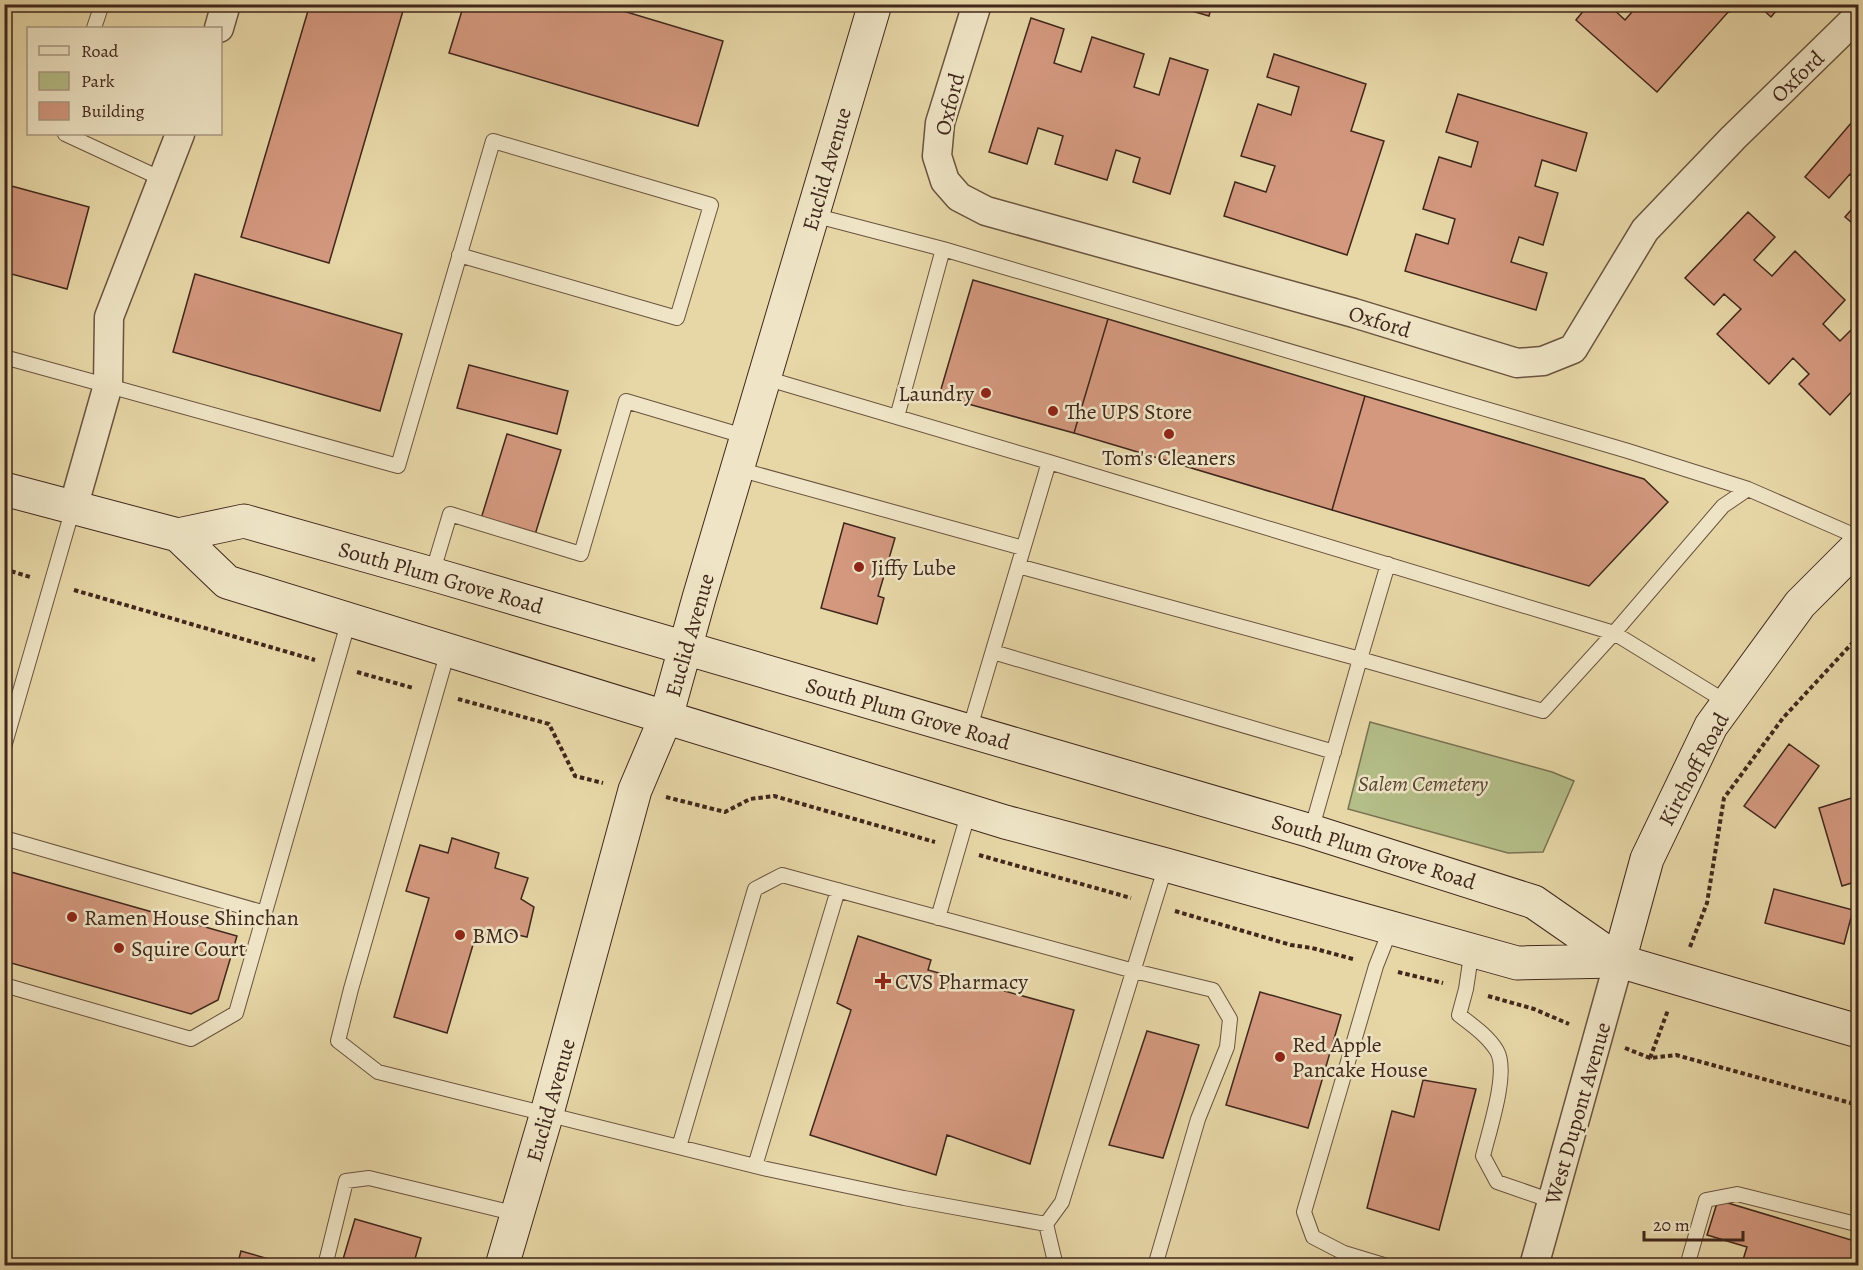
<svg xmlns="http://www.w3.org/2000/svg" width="1863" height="1270" font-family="Alegreya,serif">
<rect width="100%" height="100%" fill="#e7d7a7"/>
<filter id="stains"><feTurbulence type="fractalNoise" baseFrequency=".00333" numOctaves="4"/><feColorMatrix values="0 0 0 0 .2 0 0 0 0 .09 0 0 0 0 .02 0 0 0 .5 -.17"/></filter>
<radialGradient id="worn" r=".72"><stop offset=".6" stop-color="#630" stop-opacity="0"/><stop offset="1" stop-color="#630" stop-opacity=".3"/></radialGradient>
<!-- green -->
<path fill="#b4be88" stroke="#7a7252" stroke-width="1.5" d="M1370,722L1552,772L1574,781L1543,852L1508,853L1348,809Z"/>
<!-- building -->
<path fill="#d3987e" stroke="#40271c" stroke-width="1.5" d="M310,4H405L329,263L241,237Z
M464,4H600L723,41L698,126L449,53Z
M1186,4H1212L1209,16L1185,9Z
M1589,4H1608L1625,20L1639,4H1737L1730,12L1729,11L1657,92L1576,20Z
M1757,4H1782L1771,17Z
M1031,18L1064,29L1054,63L1081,72L1092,37L1144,54L1134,87L1159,95L1170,58L1208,70L1170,194L1133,182L1140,158L1116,150L1107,180L1055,164L1063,136L1038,128L1027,164L989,152Z
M1274,54L1366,84L1351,131L1384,141L1347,255L1224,216L1235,182L1266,192L1275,166L1241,156L1258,104L1291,115L1299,87L1267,77Z
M1458,94L1587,133L1576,171L1542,160L1535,186L1558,193L1543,245L1519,237L1511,262L1547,273L1536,310L1405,271L1416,234L1448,244L1455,219L1423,209L1439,157L1471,167L1478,142L1446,132Z
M1858,115V182L1850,174L1829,198L1805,177Z
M4,184L89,207L67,289L4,272Z
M1858,202V228L1845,217Z
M1748,212L1775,237L1754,260L1772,276L1795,251L1845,300L1823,324L1840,341L1858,323V385L1830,415L1799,384L1809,374L1793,358L1769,384L1717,334L1741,309L1724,294L1714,305L1685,278Z
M195,274L402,334L380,411L173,352Z
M973,280L1108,319L1074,433L939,396Z
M1108,319L1365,396L1332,510L1074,433Z
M469,365L568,391L557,434L457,408Z
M1365,396L1644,479L1668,502L1589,586L1332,510Z
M507,434L561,450L534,538L480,522Z
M844,523L895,538L878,596L884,598L877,624L821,608Z
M1789,744L1819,766L1775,828L1744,806Z
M1858,796V881L1842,886L1819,808Z
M452,838L499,853L495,868L528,878L521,899L534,907L527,937L505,932L493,943L475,938L447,1033L394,1017L429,898L406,891L420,845L448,853Z
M4,870L237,936L218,1000L191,1014L4,961Z
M1774,889L1853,910L1844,944L1765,923Z
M858,936L931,960L928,970L1074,1010L1030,1164L947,1135L936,1175L810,1135L851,1010L837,1003Z
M1260,992L1341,1015L1308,1128L1226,1105Z
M1147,1031L1199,1045L1163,1158L1109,1145Z
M1423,1080L1476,1089L1439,1230L1367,1208L1392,1111L1414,1117Z
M1718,1200L1858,1242V1266H1741L1747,1247L1707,1235Z
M355,1219L421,1238L413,1266H341Z
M241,1251L286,1264V1266H237Z"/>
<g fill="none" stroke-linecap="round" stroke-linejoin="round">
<defs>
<path id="lane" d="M94,28L102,4
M65,134L162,179
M813,215L943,249
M4,357L398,466L493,141L711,205L677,318L459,255
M765,378L1049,462
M897,417L943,249L1628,451L1748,489L1858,537
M738,469L1023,548
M1018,566L1360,659L1388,564
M432,574L450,514L581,554L626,401L747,437
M448,651L351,989L338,1041L378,1072L767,1169L904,1198L1046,1224L1062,1202L1166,865
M993,652L1334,752
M969,731L1049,462L1614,633L1728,703
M4,747L73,508
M1311,831L1360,659L1543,711L1614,633L1723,506L1748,489
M4,838L265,913
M938,918L969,811
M1472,949L1466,989L1459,1015C1472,1025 1488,1036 1497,1051C1509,1072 1489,1131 1483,1156L1497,1182L1552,1201
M4,985L191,1039L236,1013L349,620
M679,1147L755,889L782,875L1134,971L1213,990L1230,1019L1227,1047L1198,1119L1155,1266
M755,1166L838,890
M1046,1224L1056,1266
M325,1266L346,1181L369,1178L517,1214
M1387,1266L1344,1253L1313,1237L1304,1212L1376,966L1391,928
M1687,1266L1706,1200L1737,1194L1852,1223L1858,1219"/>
<path id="street" d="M977,4L940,123L937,156L945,181L959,197L986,211L1354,313L1517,363L1543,361L1573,349L1645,230L1733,138L1858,16
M219,28L226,4
M73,508L108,385L109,317L180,134
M1534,1266L1619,961"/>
<path id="secondary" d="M4,489L178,535L244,521L432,574L1034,750L1311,831L1534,902L1619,961
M178,535L227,582L1005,822L1166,865L1517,963L1619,961L1858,1031
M1619,961L1647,859L1711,726L1800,604L1858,546
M502,1266L547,1113L635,790L666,717L699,598L875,4"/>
</defs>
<!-- lane casing -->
<use href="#lane" stroke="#6a533f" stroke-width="16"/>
<!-- street casing -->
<use href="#street" stroke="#6a533f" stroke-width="31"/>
<!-- secondary casing -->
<use href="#secondary" stroke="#40271c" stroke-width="35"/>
<!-- path -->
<path stroke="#40271c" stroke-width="4" stroke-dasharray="4.5 3" stroke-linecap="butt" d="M4,569L30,577
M74,590L315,660
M357,672L413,688
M458,699L549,724L575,776L603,783
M666,797L725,812L750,799L774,796L935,842
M979,855L1131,898
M1175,911L1291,945L1312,948L1353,959
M1690,947L1707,903L1724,798L1783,718L1858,637
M1398,972L1443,983
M1488,996L1534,1009L1569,1024
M1625,1048L1650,1058L1676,1055L1858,1105
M1650,1058L1668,1010"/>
<!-- lane -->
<use href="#lane" stroke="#efe5c6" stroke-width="14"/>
<!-- street -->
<use href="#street" stroke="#efe5c6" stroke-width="28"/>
<!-- secondary -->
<use href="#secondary" stroke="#efe5c6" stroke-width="33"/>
</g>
<!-- markers -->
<g fill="#8f2418" stroke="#efe5c6" stroke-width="2">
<circle cx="986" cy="393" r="6"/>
<circle cx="1053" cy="411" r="6"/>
<circle cx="1169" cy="434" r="6"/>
<circle cx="859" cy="567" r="6"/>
<circle cx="72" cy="917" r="6"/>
<circle cx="460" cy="935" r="6"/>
<circle cx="119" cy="948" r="6"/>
<path d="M880 972h6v6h6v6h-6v6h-6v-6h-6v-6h6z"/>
<circle cx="1280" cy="1057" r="6"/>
</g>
<g text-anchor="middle" stroke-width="5" stroke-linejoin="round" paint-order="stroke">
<!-- street labels -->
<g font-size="22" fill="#40271c" stroke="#efe5c6">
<text transform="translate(1797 76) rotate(-44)" y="8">Oxford</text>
<text transform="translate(949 104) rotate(-76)" y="8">Oxford</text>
<text transform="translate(826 169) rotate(-74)" y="8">Euclid Avenue</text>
<text transform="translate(1380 321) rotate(17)" y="8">Oxford</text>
<text transform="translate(441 577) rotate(16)" y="8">South Plum Grove Road</text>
<text transform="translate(689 635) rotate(-74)" y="8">Euclid Avenue</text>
<text transform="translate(908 713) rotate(16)" y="8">South Plum Grove Road</text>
<text transform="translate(1693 769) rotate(-62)" y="8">Kirchoff Road</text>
<text transform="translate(1374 851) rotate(17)" y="8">South Plum Grove Road</text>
<text transform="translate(550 1100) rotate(-74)" y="8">Euclid Avenue</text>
<text transform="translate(1577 1113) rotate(-74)" y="8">West Dupont Avenue</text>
</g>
<!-- poi labels -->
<g font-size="22" fill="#40271c" stroke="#efe5c6" text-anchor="start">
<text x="974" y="401" text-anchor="end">Laundry</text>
<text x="1065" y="419">The UPS Store</text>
<text x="1169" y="465" text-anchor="middle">Tom's Cleaners</text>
<text x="871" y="575">Jiffy Lube</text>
<text x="84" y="925">Ramen House Shinchan</text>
<text x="472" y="943">BMO</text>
<text x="131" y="956">Squire Court</text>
<text x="895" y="989">CVS Pharmacy</text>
<text x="1292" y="1052">Red Apple<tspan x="1292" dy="25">Pancake House</tspan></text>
</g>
<!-- park labels -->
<g font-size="22" font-style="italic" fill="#574532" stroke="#efe5c6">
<text x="1423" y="791">Salem Cemetery</text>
</g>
</g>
<!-- margin -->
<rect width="1863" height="1270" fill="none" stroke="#e7d7a7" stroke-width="24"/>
<rect x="6" y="6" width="1851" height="1258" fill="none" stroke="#40271c" stroke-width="3"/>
<rect x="12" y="12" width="1839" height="1246" fill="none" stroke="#40271c" stroke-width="1.5"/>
<!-- legend -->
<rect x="27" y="27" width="195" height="108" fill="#efe5c6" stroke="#a99982" stroke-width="1.5"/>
<rect x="39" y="46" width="30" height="9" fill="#efe5c6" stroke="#a99982" stroke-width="1.5"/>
<text x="81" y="57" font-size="18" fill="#40271c">Road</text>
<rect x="39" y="72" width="30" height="18" fill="#b4be88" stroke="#a99982" stroke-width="1.5"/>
<text x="81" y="87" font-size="18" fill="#40271c">Park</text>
<rect x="39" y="102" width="30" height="18" fill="#d3987e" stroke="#a99982" stroke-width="1.5"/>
<text x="81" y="117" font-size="18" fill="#40271c">Building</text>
<!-- scale -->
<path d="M1644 1231v9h99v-9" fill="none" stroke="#40271c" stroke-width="3"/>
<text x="1653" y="1231" font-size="18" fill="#40271c" stroke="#efe5c6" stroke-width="4.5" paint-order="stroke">20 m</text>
<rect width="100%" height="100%" filter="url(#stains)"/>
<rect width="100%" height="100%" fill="url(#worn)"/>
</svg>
